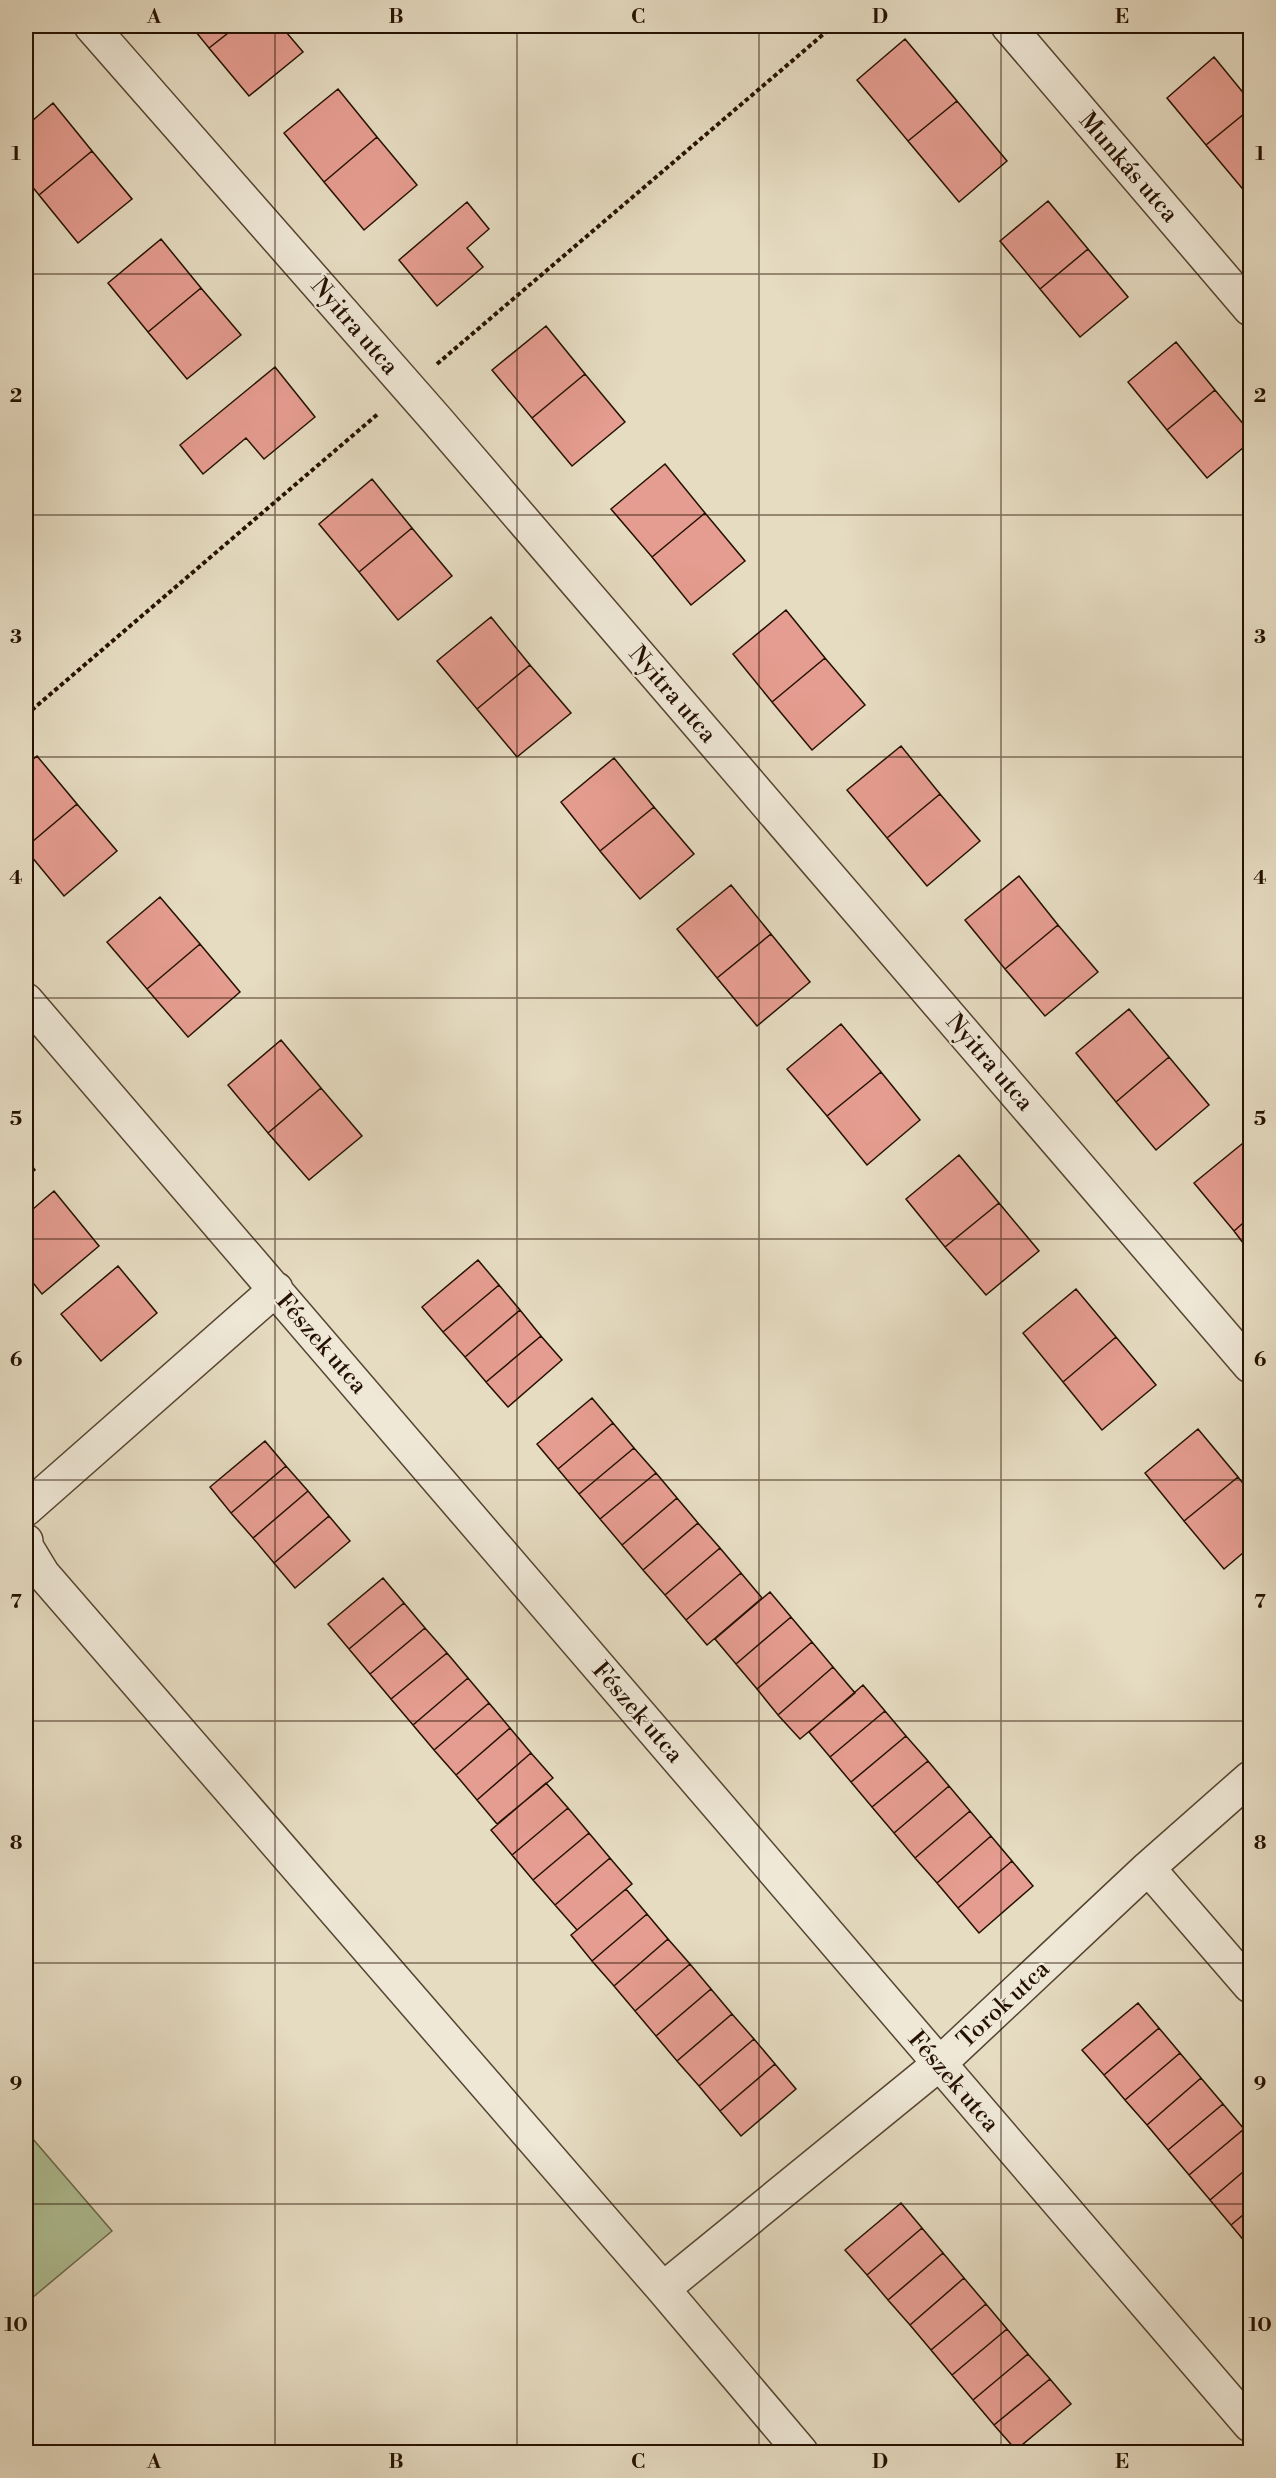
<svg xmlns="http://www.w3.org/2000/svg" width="1276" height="2478" font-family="'Libre Bodoni',serif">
<rect width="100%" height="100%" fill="#e6dcc2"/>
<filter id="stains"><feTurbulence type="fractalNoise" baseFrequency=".00333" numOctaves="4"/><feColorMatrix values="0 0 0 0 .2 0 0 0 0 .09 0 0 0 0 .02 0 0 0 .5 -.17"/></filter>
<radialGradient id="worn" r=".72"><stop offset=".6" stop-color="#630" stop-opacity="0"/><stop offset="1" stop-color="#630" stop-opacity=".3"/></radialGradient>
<!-- green -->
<path fill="#b0c297" stroke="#6a6a4c" stroke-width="1.5" d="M26,2131L112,2231L26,2303Z"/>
<!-- building -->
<path fill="#e69d91" stroke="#251100" stroke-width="1.5" d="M191,26H237L209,48Z
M237,26H281L303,52L249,96L209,48Z
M905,39L957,101L908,141L857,80Z
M1214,57L1250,101V109L1206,145L1167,98Z
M338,89L377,137L324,182L284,133Z
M957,101L1007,161L959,202L908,141Z
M53,103L92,151L39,195L26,179V126Z
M1250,109V189L1246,193L1206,145Z
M377,137L417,185L364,230L324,182Z
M92,151L132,199L78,243L39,195Z
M1048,201L1088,249L1040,289L1000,241Z
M467,202L489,229L467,248L483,267L437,306L399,260Z
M161,239L201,288L148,332L108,283Z
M1088,249L1128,297L1080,337L1040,289Z
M201,288L241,335L187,379L148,332Z
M546,326L585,374L532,418L492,370Z
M1176,342L1215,390L1167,430L1128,382Z
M275,367L315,417L264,459L246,438L203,474L180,445Z
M585,374L625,422L572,466L532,418Z
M1215,390L1250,432V442L1207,478L1167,430Z
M665,464L705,513L652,557L611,509Z
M372,479L412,528L359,572L319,524Z
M705,513L745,561L691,605L652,557Z
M412,528L452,576L398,620L359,572Z
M786,610L825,658L772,702L733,654Z
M491,617L530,665L477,709L437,661Z
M825,658L865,705L812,750L772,702Z
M530,665L571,713L517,757L477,709Z
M901,746L940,794L887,838L847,790Z
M37,756L77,804L26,847V765Z
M614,758L654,807L600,851L561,802Z
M940,794L980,841L927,886L887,838Z
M77,804L117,851L64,896L26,850V847Z
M654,807L694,854L640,899L600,851Z
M1019,876L1058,925L1005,969L965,920Z
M731,885L771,934L717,978L677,929Z
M160,897L200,944L147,989L107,942Z
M1058,925L1098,972L1045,1016L1005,969Z
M771,934L810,982L757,1026L717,978Z
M200,944L240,992L188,1037L147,989Z
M1129,1009L1169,1057L1116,1102L1076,1053Z
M841,1024L881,1072L827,1116L787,1069Z
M281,1040L321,1088L268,1133L228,1085Z
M1169,1057L1209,1105L1156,1150L1116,1102Z
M881,1072L920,1120L867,1165L827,1116Z
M321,1088L362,1136L309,1180L268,1133Z
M1248,1139L1250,1142V1217L1234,1231L1194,1183Z
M959,1155L999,1203L945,1247L906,1199Z
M26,1158L35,1170L26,1178Z
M54,1191L99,1246L42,1294L26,1274V1215Z
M999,1203L1039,1251L986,1295L945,1247Z
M1250,1217V1252L1234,1231Z
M478,1260L499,1285L443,1332L422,1307Z
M118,1266L157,1313L101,1361L61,1314Z
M499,1285L520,1310L465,1357L443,1332Z
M1076,1289L1116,1337L1063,1382L1023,1333Z
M520,1310L541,1336L486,1382L465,1357Z
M541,1336L562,1360L508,1407L486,1382Z
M1116,1337L1156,1385L1102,1430L1063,1382Z
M592,1398L613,1423L558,1469L537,1444Z
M613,1423L634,1448L579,1494L558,1469Z
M1198,1429L1238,1477L1184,1521L1145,1473Z
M265,1441L286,1466L231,1513L210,1487Z
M634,1448L656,1473L600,1519L579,1494Z
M286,1466L308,1491L253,1538L231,1513Z
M656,1473L677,1498L622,1545L600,1519Z
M1238,1477L1250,1492V1547L1224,1569L1184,1521Z
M308,1491L329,1516L274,1563L253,1538Z
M677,1498L698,1523L643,1570L622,1545Z
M329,1516L350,1541L295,1588L274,1563Z
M698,1523L720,1548L665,1595L643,1570Z
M720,1548L741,1573L686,1620L665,1595Z
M741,1573L762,1598L707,1645L686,1620Z
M383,1578L404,1603L349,1649L328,1624Z
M770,1592L791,1617L736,1664L715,1639Z
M404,1603L425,1628L370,1674L349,1649Z
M791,1617L812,1642L757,1689L736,1664Z
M425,1628L447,1653L391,1699L370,1674Z
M812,1642L833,1667L778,1715L757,1689Z
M447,1653L468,1678L413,1725L391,1699Z
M833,1667L855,1693L800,1739L778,1715Z
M468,1678L489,1703L434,1750L413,1725Z
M863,1685L885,1711L830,1757L809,1732Z
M489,1703L510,1728L456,1775L434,1750Z
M885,1711L906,1736L851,1782L830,1757Z
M510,1728L531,1753L477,1800L456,1775Z
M906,1736L928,1761L872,1807L851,1782Z
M531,1753L553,1778L497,1824L477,1800Z
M928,1761L949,1786L894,1833L872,1807Z
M546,1783L568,1808L512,1855L491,1830Z
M949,1786L970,1811L915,1858L894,1833Z
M568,1808L589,1833L533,1880L512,1855Z
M970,1811L991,1836L937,1883L915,1858Z
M589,1833L610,1858L555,1905L533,1880Z
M991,1836L1012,1861L958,1908L937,1883Z
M610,1858L632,1884L577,1930L555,1905Z
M1012,1861L1033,1886L979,1933L958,1908Z
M626,1889L647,1914L592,1961L571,1935Z
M647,1914L668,1939L614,1986L592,1961Z
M668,1939L690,1964L635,2011L614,1986Z
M690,1964L711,1989L656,2036L635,2011Z
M711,1989L732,2014L677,2061L656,2036Z
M1138,2003L1159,2028L1104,2075L1082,2050Z
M732,2014L754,2039L699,2086L677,2061Z
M1159,2028L1180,2053L1125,2100L1104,2075Z
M754,2039L775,2064L720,2111L699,2086Z
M1180,2053L1201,2078L1147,2125L1125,2100Z
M775,2064L796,2089L741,2136L720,2111Z
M1201,2078L1223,2104L1168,2150L1147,2125Z
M1223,2104L1244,2129L1189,2175L1168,2150Z
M1244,2129L1250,2136V2166L1210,2200L1189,2175Z
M1250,2166V2209L1231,2225L1210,2200Z
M901,2203L922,2228L867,2275L845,2250Z
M1250,2209V2248L1231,2225Z
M922,2228L943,2253L888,2300L867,2275Z
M943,2253L964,2278L910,2325L888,2300Z
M964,2278L986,2304L931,2350L910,2325Z
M986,2304L1007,2329L952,2375L931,2350Z
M1007,2329L1028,2354L973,2400L952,2375Z
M1028,2354L1050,2379L994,2425L973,2400Z
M1050,2379L1071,2404L1016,2450L994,2425Z"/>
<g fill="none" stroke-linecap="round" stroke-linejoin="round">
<defs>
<path id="minor" d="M91,26L436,419L1250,1366
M1008,26L1250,309
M26,1000L1250,2425
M26,1509L276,1289
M26,1541V1546L43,1574L663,2289L801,2452
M1148,1868L1250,1986
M663,2289L939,2064L1148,1868L1250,1778"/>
</defs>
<!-- minor casing -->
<use href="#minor" stroke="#554430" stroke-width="36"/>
<!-- path -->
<path stroke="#251100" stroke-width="4" stroke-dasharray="4.5 3" stroke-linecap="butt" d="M437,364L833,26
M26,715L379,413"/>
<!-- minor -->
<use href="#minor" stroke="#efe8d7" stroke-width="33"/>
</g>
<!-- grid -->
<path fill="none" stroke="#251100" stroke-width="1.5" stroke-opacity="0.55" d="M275,26V2452M517,26V2452M759,26V2452M1001,26V2452M26,274H1250M26,515H1250M26,757H1250M26,998H1250M26,1239H1250M26,1480H1250M26,1721H1250M26,1963H1250M26,2204H1250"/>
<g text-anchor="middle" stroke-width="4.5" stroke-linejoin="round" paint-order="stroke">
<!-- street labels -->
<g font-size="24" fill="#251100" stroke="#efe8d7">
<text transform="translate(1129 167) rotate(49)" y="8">Munkás utca</text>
<text transform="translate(355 326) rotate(49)" y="8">Nyitra utca</text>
<text transform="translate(673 694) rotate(49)" y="8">Nyitra utca</text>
<text transform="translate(990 1062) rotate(49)" y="8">Nyitra utca</text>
<text transform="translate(322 1343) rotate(49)" y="8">Fészek utca</text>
<text transform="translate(638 1712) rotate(49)" y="8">Fészek utca</text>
<text transform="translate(1003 2004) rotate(-43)" y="8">Torok utca</text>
<text transform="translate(954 2081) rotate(49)" y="8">Fészek utca</text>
</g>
</g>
<!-- margin -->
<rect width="1276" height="2478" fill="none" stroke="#e6dcc2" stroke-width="66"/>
<rect x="33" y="33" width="1210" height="2412" fill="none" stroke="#251100" stroke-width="2"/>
<g font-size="20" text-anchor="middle" font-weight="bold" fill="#251100">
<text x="154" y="23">A</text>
<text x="396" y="23">B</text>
<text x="638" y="23">C</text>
<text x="880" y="23">D</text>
<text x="1122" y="23">E</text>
<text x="16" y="160">1</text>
<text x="1260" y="160">1</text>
<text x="16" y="402">2</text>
<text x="1260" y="402">2</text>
<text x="16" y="643">3</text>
<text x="1260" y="643">3</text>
<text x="16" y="884">4</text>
<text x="1260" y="884">4</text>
<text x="16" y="1125">5</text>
<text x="1260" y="1125">5</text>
<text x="16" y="1366">6</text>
<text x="1260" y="1366">6</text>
<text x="16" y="1608">7</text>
<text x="1260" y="1608">7</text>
<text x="16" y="1849">8</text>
<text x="1260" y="1849">8</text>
<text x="16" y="2090">9</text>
<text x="1260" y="2090">9</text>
<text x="16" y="2331">10</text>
<text x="1260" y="2331">10</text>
<text x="154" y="2468">A</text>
<text x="396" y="2468">B</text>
<text x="638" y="2468">C</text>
<text x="880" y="2468">D</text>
<text x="1122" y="2468">E</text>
</g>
<rect width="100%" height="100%" filter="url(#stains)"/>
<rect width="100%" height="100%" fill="url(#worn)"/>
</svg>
